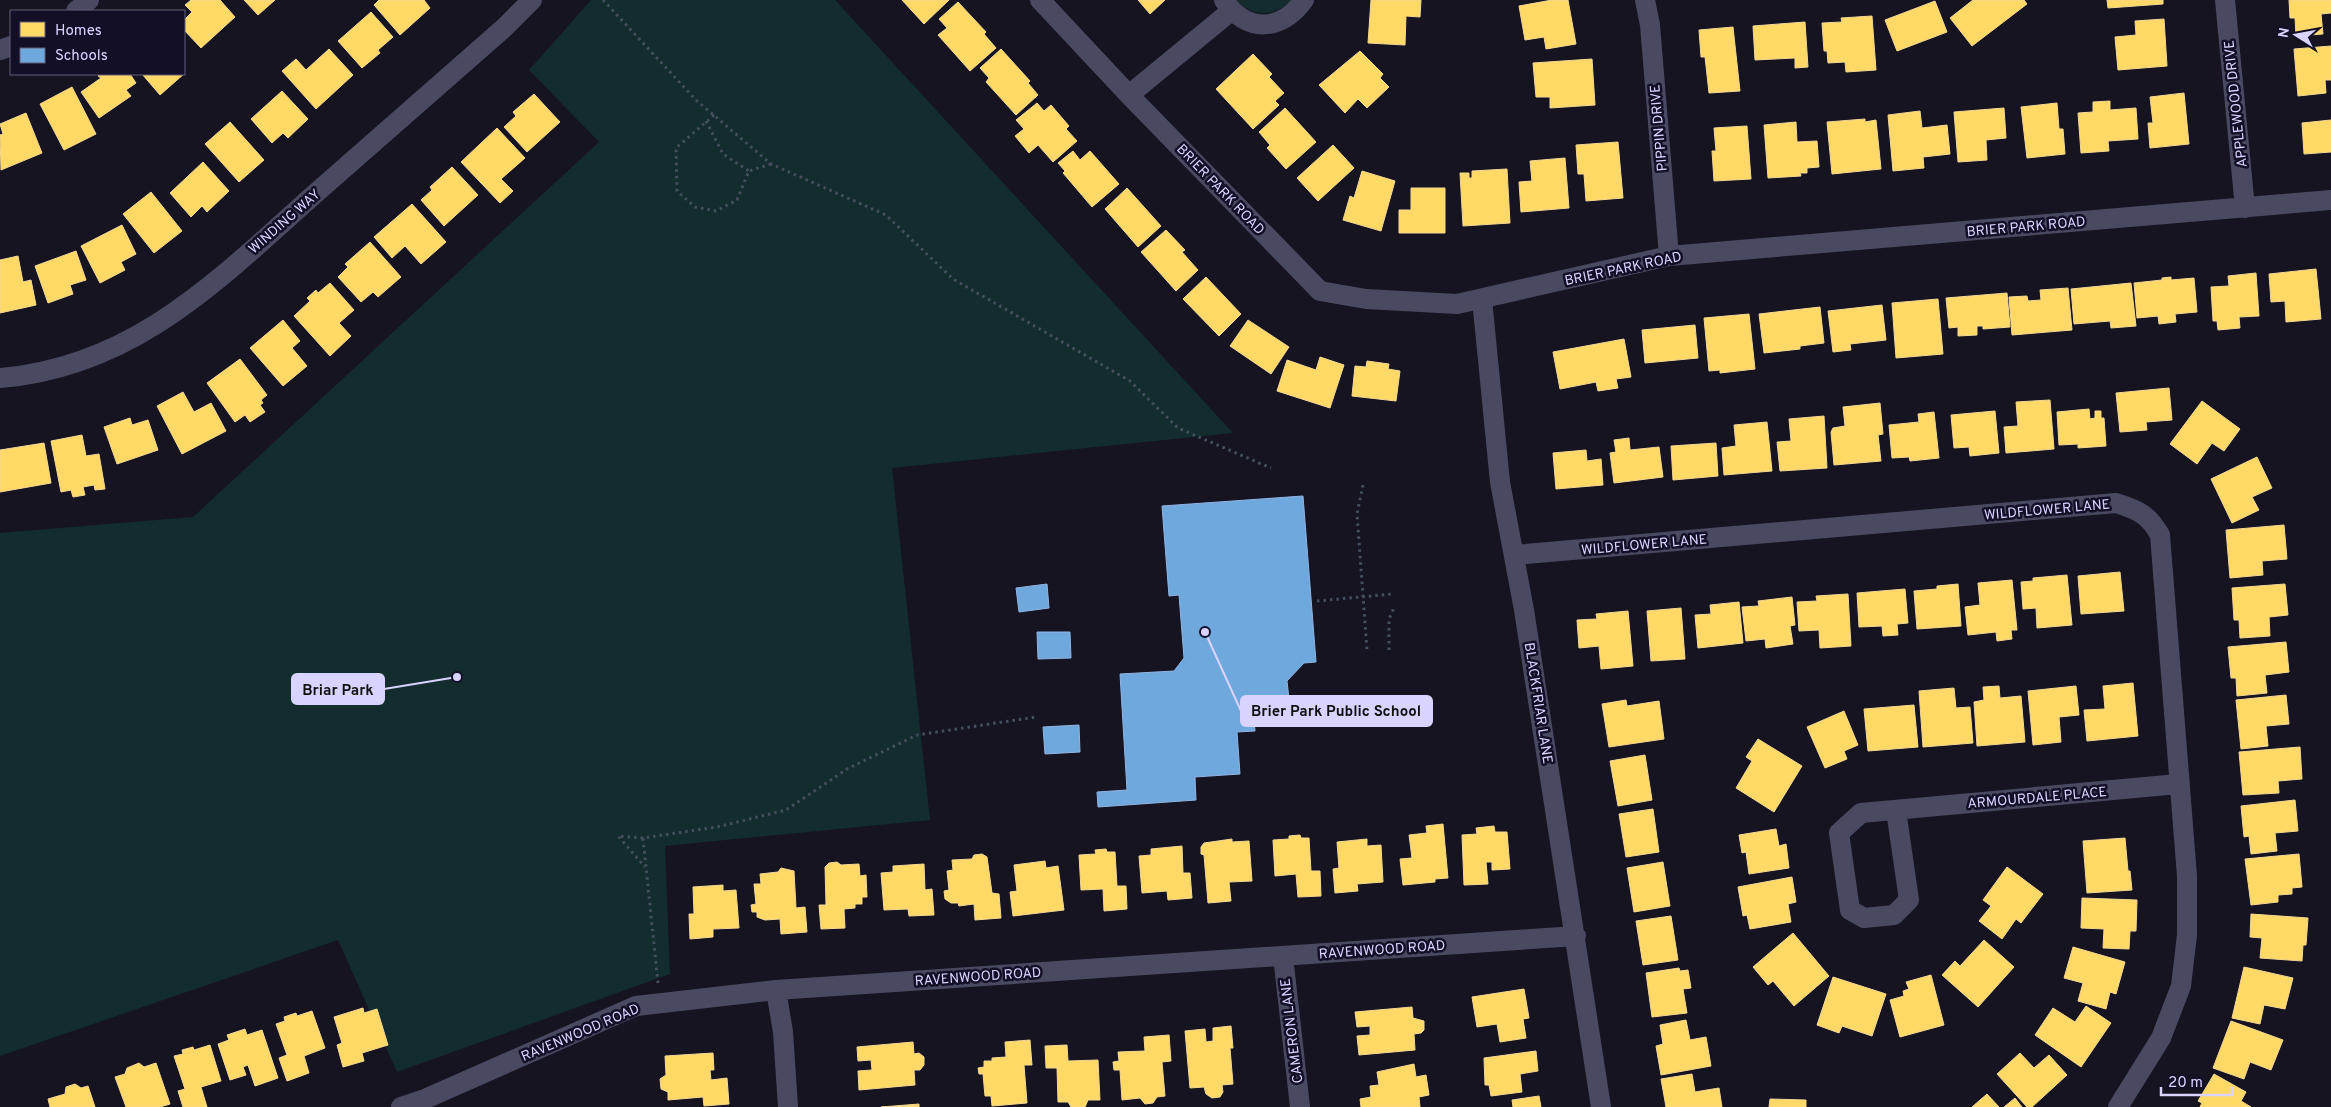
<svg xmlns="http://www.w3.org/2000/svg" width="2331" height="1107" font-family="Overpass,sans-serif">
<rect width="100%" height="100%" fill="#161421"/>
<!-- green -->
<path fill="#132c2d" d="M591,0H835L1233,433L892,468L930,820L665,846L670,974L397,1072L338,940L0,1056V533L193,517L599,142L529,70Z
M1237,0H1292C1276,16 1253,19 1237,0Z"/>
<!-- homes -->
<path fill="#ffd966" stroke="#f4d894" d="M191,0H220L235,17L201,48L184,30V20L192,12L185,5Z
M244,0H275L258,15Z
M379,0H424L430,8L400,35L374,5Z
M902,0H949L924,24Z
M1138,0H1165L1150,14Z
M1371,0H1421L1420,17L1406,16L1405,45L1368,43Z
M1552,0H1568L1576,44L1546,49L1544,37L1525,40L1519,6Z
M1973,0H2024L2027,4L1972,46L1950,18Z
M2107,0H2163V4L2108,8Z
M2289,0H2331V13L2321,14L2323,34L2296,36L2295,18H2290Z
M1935,1L1947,32L1897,51L1885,20Z
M958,2L986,32L984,34L996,48L970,71L938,35L947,28L939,19Z
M371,12L393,37L378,50L380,53L362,68L338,41Z
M1872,16L1876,70L1846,72L1845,62L1828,63L1827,51H1824L1822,23L1842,22L1841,18Z
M2164,19L2167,66L2118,70L2115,37L2136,35L2135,21Z
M1805,22L1808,67L1795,68V58L1755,60L1753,26Z
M1733,27L1740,91L1709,93L1705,57H1701L1699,30Z
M2331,46V80H2325L2326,93L2298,96L2294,49Z
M329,49L353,75L316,109L282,71L296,59L306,70Z
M1001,49L1030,81L1028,83L1038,95L1016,115L986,82L989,78L980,68Z
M1360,51L1383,74L1380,78L1389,87L1367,108L1358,99L1345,113L1319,85Z
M1253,54L1272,74L1269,77L1284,93L1275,101L1279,105L1253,129L1216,89Z
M1592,59L1595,105L1550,108V97H1536L1533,63Z
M184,72L185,73L160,95L142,74H184Z
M100,74H130L136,83L126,90L131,96L99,118L81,92L101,78L98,76Z
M72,87L96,134L64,150L40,104Z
M282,91L308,119L288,138L283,133L272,143L251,119Z
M2184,93L2189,144L2150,148L2148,123H2153L2150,97Z
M534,94L560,122L527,152L504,127L516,116L513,112Z
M2110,101V110L2136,108L2138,139L2108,141L2109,151L2081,153L2078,113L2093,112V102Z
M1037,103L1044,111L1051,105L1069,126L1066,129L1077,141L1053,162L1038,145L1029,153L1015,136L1024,129L1016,120Z
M2057,103L2059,129H2063L2065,154L2027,158L2021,107Z
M1285,108L1316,142L1286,169L1267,148L1270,145L1259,132Z
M2004,108L2006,138L1986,140L1987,160L1958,162L1954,112Z
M1920,111L1922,128L1947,125L1950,154L1923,157L1924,168L1893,171L1888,115Z
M26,113L42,153L1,170L0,135L3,134L0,124Z
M1865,119V122L1876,120L1881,169L1832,174L1827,122Z
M2331,120V152L2304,154L2302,123Z
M230,122L264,160L239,182L205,144Z
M1796,122L1797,142L1817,141L1819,167L1807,168V173H1800L1801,176L1768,178L1764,125Z
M1747,126L1751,179L1714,181L1712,151H1716L1714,128Z
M497,128L525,158L501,179L513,191L500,203L461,162Z
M1618,142L1623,198L1586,201L1584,174H1578L1576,145Z
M1333,145L1354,168L1318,201L1297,178Z
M1073,151L1080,160L1090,151L1119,184L1092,207L1063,173L1065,171L1058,163Z
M1565,158L1569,208L1521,212L1519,182L1532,181L1530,161Z
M203,162L229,191L207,212L202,206L191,217L170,193Z
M452,167L478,195L444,226L421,200L432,190L430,187Z
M1507,169L1510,223L1463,226L1460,173H1469V178H1472V171Z
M1362,171L1395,181L1381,231L1343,220L1350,196L1354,198Z
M1127,188L1161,226L1138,247L1105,209Z
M1411,188H1445V233H1399V210H1411Z
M151,192L182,231L154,253L123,214Z
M412,204L446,242L421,264L405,246L392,258L374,237Z
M122,225L136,254L121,262L125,270L100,283L81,246Z
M1166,230L1185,250L1182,252L1198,270L1176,291L1141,252Z
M370,242L401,277L378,297L373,292L361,302L338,277L348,267L345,264Z
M76,251L86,280L70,285L73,294L48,303L35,266Z
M18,256L23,282L31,280L36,305L0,313V260Z
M2316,269L2321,319L2286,322L2285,301L2271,302L2269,274Z
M2256,273L2259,316L2239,317L2240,328L2218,330L2217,321H2213L2211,287L2229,286L2228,276Z
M1206,277L1241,314L1219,336L1183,299Z
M2171,277V280L2194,278L2197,312L2175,314L2176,322L2159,324L2158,316L2137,318L2134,283L2162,280V278Z
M330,283L354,310L339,323L351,336L330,356L294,316L310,301L307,298L316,290L318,293Z
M2131,283L2136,326L2111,328L2110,321L2074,324L2071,289Z
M2068,288L2072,330L2012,335L2009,297L2027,296L2028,301L2041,300L2040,290Z
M2007,293L2010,327L1983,329V326H1977V335L1958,336V327L1949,328L1946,298Z
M1938,299L1943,354L1896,358L1892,303Z
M1882,305L1886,340L1850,344L1851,350L1833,352L1828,311Z
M1820,307L1824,343L1800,346V349L1764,353L1759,314Z
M1749,314L1755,369L1720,373V370L1709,371L1704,318Z
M283,320L300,341L292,348L307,366L283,386L250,348Z
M1248,320L1289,347L1271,374L1230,346Z
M1695,325L1698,358L1645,363L1642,330Z
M1624,339L1631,377L1616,379L1618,388L1598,391L1596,382L1560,389L1553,352Z
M1320,357L1344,365L1330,408L1277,391L1287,360L1316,370Z
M240,359L267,395L261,400L263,403L260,405L265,412L250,422L245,415L235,422L207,383Z
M1367,361L1389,364L1388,369L1400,371L1396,401L1352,396L1355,366L1366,367Z
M2169,388L2172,420L2146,422L2147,430L2120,432L2116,393Z
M183,392L194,412L211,403L226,431L182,454L157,406Z
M2050,400L2054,449L2006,453L2004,427L2018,426L2016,402Z
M2202,401L2240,429L2224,451L2212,443L2197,464L2170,444Z
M1880,403L1883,434L1878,435L1881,461L1834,465L1831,432L1833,428L1845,426L1843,407Z
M2089,409L2090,419L2095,418V411H2101V418H2104L2106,446L2078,448V444L2059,445L2057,412Z
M1995,411L1999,453L1970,456L1969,447L1954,448L1951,415Z
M1934,412L1939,458L1910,461L1909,457L1892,458L1889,425L1919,422L1918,414Z
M1824,416L1827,468L1780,471L1777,442L1791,441L1789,419Z
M130,418L132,425L148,420L158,450L117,464L104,427Z
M1767,422L1772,471L1724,475L1722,448L1736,446L1734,425Z
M82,435L86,456L99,454L105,489L95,490L94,485L83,487L85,495L73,497L71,490L61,492L51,441Z
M1629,438L1630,450L1659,447L1663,477L1614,483L1610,453L1616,452L1614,440Z
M44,443L51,483L0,492V450Z
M1716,443L1718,476L1673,480L1671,446Z
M1586,450L1587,461L1601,459L1603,485L1556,489L1553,453Z
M2257,457L2272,488L2252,497L2259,510L2232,523L2211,479Z
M2284,525L2287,559L2262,561L2263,575L2230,578L2226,530Z
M2120,572L2124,611L2081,614L2078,576Z
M2067,575L2072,625L2037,628L2036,608L2023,609L2021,582L2033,581V578Z
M2012,580L2017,630H2011L2012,639L1997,641L1996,632L1968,635L1965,607L1980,605L1978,583Z
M1958,584L1961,626L1917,629L1914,591L1937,589V586Z
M2285,584L2288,615L2269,617L2270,636L2240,638L2239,620H2234L2232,588Z
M1905,589L1908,623L1897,624L1898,635L1883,636L1882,626L1859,627L1857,593Z
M1848,594L1851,646L1820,648L1819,630L1799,631L1797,602L1817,601L1816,596Z
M1792,597L1795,625L1790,626L1793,644L1766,648L1765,639L1746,641L1742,607L1759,606L1758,601Z
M1739,602L1743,643L1698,648L1695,615L1711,614L1710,605Z
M1681,608L1685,659L1651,661L1647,611Z
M1628,611L1633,666L1601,669L1599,646L1579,648L1577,620L1597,619L1596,614Z
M2286,642L2289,672L2265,675L2267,693L2237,696L2236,678H2231L2228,647Z
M2133,683L2138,736L2087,741L2084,710L2105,709L2103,686Z
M1999,686L2000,698L2021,696L2025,742L1977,746L1974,702L1984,700L1983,687Z
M2076,686L2079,715L2059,717L2061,742L2033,745L2028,691Z
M1954,688L1956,708L1970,707L1973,743L1923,747L1919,691Z
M2286,695L2289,724L2266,726L2268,746L2241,749L2236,700Z
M1626,700L1627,706L1659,701L1664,739L1609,747L1602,704Z
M1914,705L1918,747L1868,751L1864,709Z
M1844,711L1858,745L1844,751L1847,759L1825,768L1807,727Z
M1758,739L1802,766L1774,812L1736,788L1752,761L1746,757Z
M2300,747L2302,779L2278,781L2279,793L2243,795L2239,752Z
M1645,755L1652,800L1618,806L1610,761Z
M2295,800L2298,831L2275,833L2277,851L2251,854L2249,836L2244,837L2241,806Z
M1653,809L1659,852L1626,857L1619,814Z
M1443,824L1448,878L1435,879V882L1403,885L1400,859L1412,858L1409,835L1427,833L1426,826Z
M1494,826L1495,832H1507L1510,869L1492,870V862H1486L1488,884L1464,885L1462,835L1477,834L1476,828Z
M1776,829L1779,846L1786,844L1789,868L1749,874L1746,852L1742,853L1739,835Z
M1300,835L1301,838H1309L1311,871H1320L1321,896L1298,897L1296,874L1275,876L1273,840L1289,839V836Z
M2125,838L2128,871H2130L2132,890L2087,893L2083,841Z
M1232,839V842L1249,841L1252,881L1229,882L1231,901L1208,903L1204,855L1201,854V847L1204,843Z
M1367,839V846L1381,845L1383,882L1357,884L1358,891L1335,893L1333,869L1339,868L1337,842Z
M1182,846L1183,873H1190L1192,898L1168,900L1167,891L1142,893L1139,856L1151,855V849Z
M1106,849L1107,852H1115L1117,886H1126L1127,909L1104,911L1103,889L1081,890L1079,855L1096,854L1095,850Z
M982,854L987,857L992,893L999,894L1001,918L975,920L974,904L959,906L958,903H951L945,899L944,891L949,890L947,871L953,870L952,860L972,859L974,855Z
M2299,854L2302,887L2292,888V894L2278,895V902L2251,905L2245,859Z
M1045,861L1046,868L1058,866L1064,910L1013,916L1010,892L1017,891L1014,865Z
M837,862L841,865L859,864L860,876L866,875L867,897H862V904H855V908L844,909L845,928L821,929L819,905H826L825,867L829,863Z
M1663,862L1670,906L1634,912L1627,868Z
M924,864L925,890L932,889L934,915L909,916L908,909L884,910L881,873L893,872V866Z
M2007,867L2043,894L2021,923L2016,919L2002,939L1979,921L1991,906L1983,900Z
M781,868L794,871L796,908L805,907L807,932L781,934L780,919L765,920L757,917V912H752L751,905L756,904L754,884H761L760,874L778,872Z
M1792,877L1796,902L1788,904L1791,922L1750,929L1747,915L1743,916L1738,887Z
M723,885V891L736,890L739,928L713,929V937L690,939L689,914H694L693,887Z
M2082,898L2137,900L2136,931H2130L2129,949L2103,948L2104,929L2081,928Z
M2251,914L2308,918L2306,945H2303L2302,961L2260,958L2262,938L2250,937Z
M1671,916L1678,960L1643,965L1636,921Z
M1793,933L1829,976L1794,1006L1773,981L1768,985L1753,967Z
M1984,940L2014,967L1978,1007L1942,975L1955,961L1960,966Z
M2073,947L2125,962L2116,994L2110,992L2106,1009L2078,1001L2083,983L2064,978Z
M2244,967L2293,978L2285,1009L2264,1005L2260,1024L2232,1018Z
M1679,968L1680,971L1688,970L1691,988L1683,989L1687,1013L1652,1017L1646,973Z
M1931,975L1944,1025L1900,1037L1890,1000L1904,996L1903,991L1909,989L1906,982Z
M1833,977L1886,994L1872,1036L1842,1026L1839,1033L1817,1025Z
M1524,989L1529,1018L1523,1019L1526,1038L1500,1042L1497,1024L1477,1027L1472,997Z
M2086,1006L2111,1023L2081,1067L2035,1035L2053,1008L2075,1022Z
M1412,1007L1413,1018L1424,1021V1030L1421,1033L1414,1034L1415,1050L1359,1055L1357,1036L1370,1035V1026L1357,1027L1355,1012Z
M363,1008L364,1013L377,1009L388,1045L362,1053L364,1061L343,1067L337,1045L342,1043L334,1017Z
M312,1011L325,1048L304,1056L309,1073L287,1081L279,1058L287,1055L276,1024L285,1021L284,1017L296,1013L297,1016Z
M1686,1020L1690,1040L1706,1037L1711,1066L1661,1075L1656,1046L1663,1044L1660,1025Z
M2231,1021L2283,1040L2271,1070L2250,1062L2244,1079L2213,1068Z
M1231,1026L1233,1048H1230L1233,1084L1222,1085L1223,1092L1220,1097L1212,1098L1206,1094L1204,1087L1190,1088L1185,1031L1205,1029L1206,1042L1213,1041V1028Z
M245,1029L247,1035L262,1030L278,1078L255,1086L248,1065L243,1067L246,1075L230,1080L218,1044L229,1040L227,1035Z
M1169,1035L1171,1061L1162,1062L1165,1096L1157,1097L1153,1103L1145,1104L1140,1098L1122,1100L1120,1070H1114L1113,1062L1119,1061L1118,1052L1145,1051L1144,1037Z
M1030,1040L1032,1065H1024L1027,1103L992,1106L991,1096H985L983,1074H979L978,1068L984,1067V1061H992V1058L1006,1057L1005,1042Z
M913,1042L914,1054L919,1053L924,1057V1065L920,1070H914L915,1085L859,1090L858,1071L872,1070L871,1060L858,1061L857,1047Z
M210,1045L221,1081L201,1087L207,1107H183L178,1091L185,1089L174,1056L183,1054L182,1050L193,1047L194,1050Z
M1067,1045L1068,1061L1098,1060L1100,1100H1088L1085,1107H1071L1068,1102H1058L1057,1068H1046L1045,1046Z
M1536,1051L1538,1071L1520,1074L1522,1092L1491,1096L1489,1085H1485L1484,1058Z
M713,1053L714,1070H710L711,1080L727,1078L729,1104L704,1106L703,1097L668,1100V1092L661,1089L660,1079L666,1075L665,1056Z
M2020,1053L2034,1068L2049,1055L2067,1075L2032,1107H2027L1997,1074Z
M139,1063L144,1067L156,1063L170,1104L160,1107H126L115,1077L125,1074L127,1068Z
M1414,1064L1416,1077L1426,1075L1429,1095L1419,1097L1420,1107H1361L1360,1099L1371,1097L1370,1086L1379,1085L1377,1072Z
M1692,1074L1695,1092L1719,1088L1722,1107H1666L1661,1079Z
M2214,1074L2246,1092L2241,1101L2251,1107H2200L2202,1103L2198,1101Z
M75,1084L81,1088L88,1086L95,1107H50L48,1099L65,1094L66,1087Z
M1987,1094L1999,1107H1972Z
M1539,1096L1541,1107H1513L1512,1100Z
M2015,1098L2022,1107H2004Z
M1770,1099L1806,1100V1107H1769Z
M919,1104V1107H881Z"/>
<!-- schools -->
<path fill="#6fa8dc" stroke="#8fb5e6" d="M1303,496L1316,662L1304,663L1287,681L1289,699L1270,700L1254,719L1255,731L1237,732L1240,774L1195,777L1196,800L1098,807L1097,792L1127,790L1120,674L1174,671L1184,658L1179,595L1169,596L1162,506Z
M1047,584L1049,608L1019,612L1016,588Z
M1037,632H1070L1071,658L1038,659Z
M1079,725L1080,752L1045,754L1043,727Z"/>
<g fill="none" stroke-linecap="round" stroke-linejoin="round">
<!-- path -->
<path stroke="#44505f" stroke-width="3" stroke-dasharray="2.5 4" stroke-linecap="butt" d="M603,0L696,100L771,164L886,215L953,279L1130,381L1178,428L1271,468
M714,115L676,148L677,191L695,207L716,211L737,200L749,171L771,164
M706,121L723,154L749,171
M1363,485L1357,514L1367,650
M1317,601L1392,594
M1389,650V619L1394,608
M643,838L618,836L645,867
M658,983L643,838L717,827L786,810L847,769L917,735L1036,717"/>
<!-- street -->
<path stroke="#4a4962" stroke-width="20" d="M1040,0L1129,95L1320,291L1366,299L1457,304L1669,256L2331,200
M1224,0C1246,33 1281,32 1304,0
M1645,0L1650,25L1669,256
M2225,0L2245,208
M76,11L89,0
M0,50L11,46
M1129,95L1231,11
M1482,299L1500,482L1524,610L1601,1107
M0,378C136,367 221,277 317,192C380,137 443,82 505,27L532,0
M1514,555L2116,503C2138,510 2148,514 2160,535L2187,876V935L2181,986L2161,1038L2118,1107
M1896,810L1909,900L1894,915L1864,918L1850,910L1839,833L1861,813L2178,784
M1283,956L1300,1107
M776,990L783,1032L788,1107
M401,1107L425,1099L636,1006L776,990L1576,936"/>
</g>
<g text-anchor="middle" stroke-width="5" stroke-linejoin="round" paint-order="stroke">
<!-- street labels -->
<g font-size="14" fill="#d9d4ff" stroke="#130f26">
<text transform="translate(2235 104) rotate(-96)" y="5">APPLEWOOD DRIVE</text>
<text transform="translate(1658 128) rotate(-95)" y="5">PIPPIN DRIVE</text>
<text transform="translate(1221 189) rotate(46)" y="5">BRIER PARK ROAD</text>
<text transform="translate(284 221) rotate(-41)" y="5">WINDING WAY</text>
<text transform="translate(2026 226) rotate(-5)" y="5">BRIER PARK ROAD</text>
<text transform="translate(1623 268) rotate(-12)" y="5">BRIER PARK ROAD</text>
<text transform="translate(2047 509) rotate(-5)" y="5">WILDFLOWER LANE</text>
<text transform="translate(1644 544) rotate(-5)" y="5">WILDFLOWER LANE</text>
<text transform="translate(1539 703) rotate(81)" y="5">BLACKFRIAR LANE</text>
<text transform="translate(2037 797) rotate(-5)" y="5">ARMOURDALE PLACE</text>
<text transform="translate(1382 949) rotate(-4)" y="5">RAVENWOOD ROAD</text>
<text transform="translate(978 976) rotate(-4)" y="5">RAVENWOOD ROAD</text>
<text transform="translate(1291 1031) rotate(-97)" y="5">CAMERON LANE</text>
<text transform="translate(580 1032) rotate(-23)" y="5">RAVENWOOD ROAD</text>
</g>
</g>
<!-- callouts -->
<path fill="none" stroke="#d9d4ff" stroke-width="2" d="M457 677L384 689M1205 632L1241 711"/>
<g fill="#d9d4ff" stroke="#130f26" stroke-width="2">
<circle cx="457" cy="677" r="5"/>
<circle cx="1205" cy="632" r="5"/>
</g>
<g fill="#d9d4ff" stroke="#d9d4ff" stroke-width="2">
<rect x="292" y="674" width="92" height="30" rx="5"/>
<rect x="1241" y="696" width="191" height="30" rx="5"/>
</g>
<g font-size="15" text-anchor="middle" font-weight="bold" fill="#111">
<text x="338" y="695">Briar Park</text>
<text x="1336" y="716">Brier Park Public School</text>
</g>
<!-- legend -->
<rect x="10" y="10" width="175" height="65" fill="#130f26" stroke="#625e7d"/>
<rect x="20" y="22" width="25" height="15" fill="#ffd966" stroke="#625e7d"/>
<text x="55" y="35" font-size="15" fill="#d9d4ff">Homes</text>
<rect x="20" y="48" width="25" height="15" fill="#6fa8dc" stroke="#625e7d"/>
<text x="55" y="60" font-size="15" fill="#d9d4ff">Schools</text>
<!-- north arrow -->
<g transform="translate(2296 35) rotate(281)" stroke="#130f26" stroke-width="4" paint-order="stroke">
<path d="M0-4L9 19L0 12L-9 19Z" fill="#d9d4ff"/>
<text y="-8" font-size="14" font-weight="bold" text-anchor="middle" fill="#d9d4ff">N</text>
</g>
<!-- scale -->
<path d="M2161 1087v8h71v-8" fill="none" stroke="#d9d4ff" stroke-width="2.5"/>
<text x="2168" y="1087" font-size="15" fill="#d9d4ff" stroke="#130f26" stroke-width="4" paint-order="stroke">20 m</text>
</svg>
